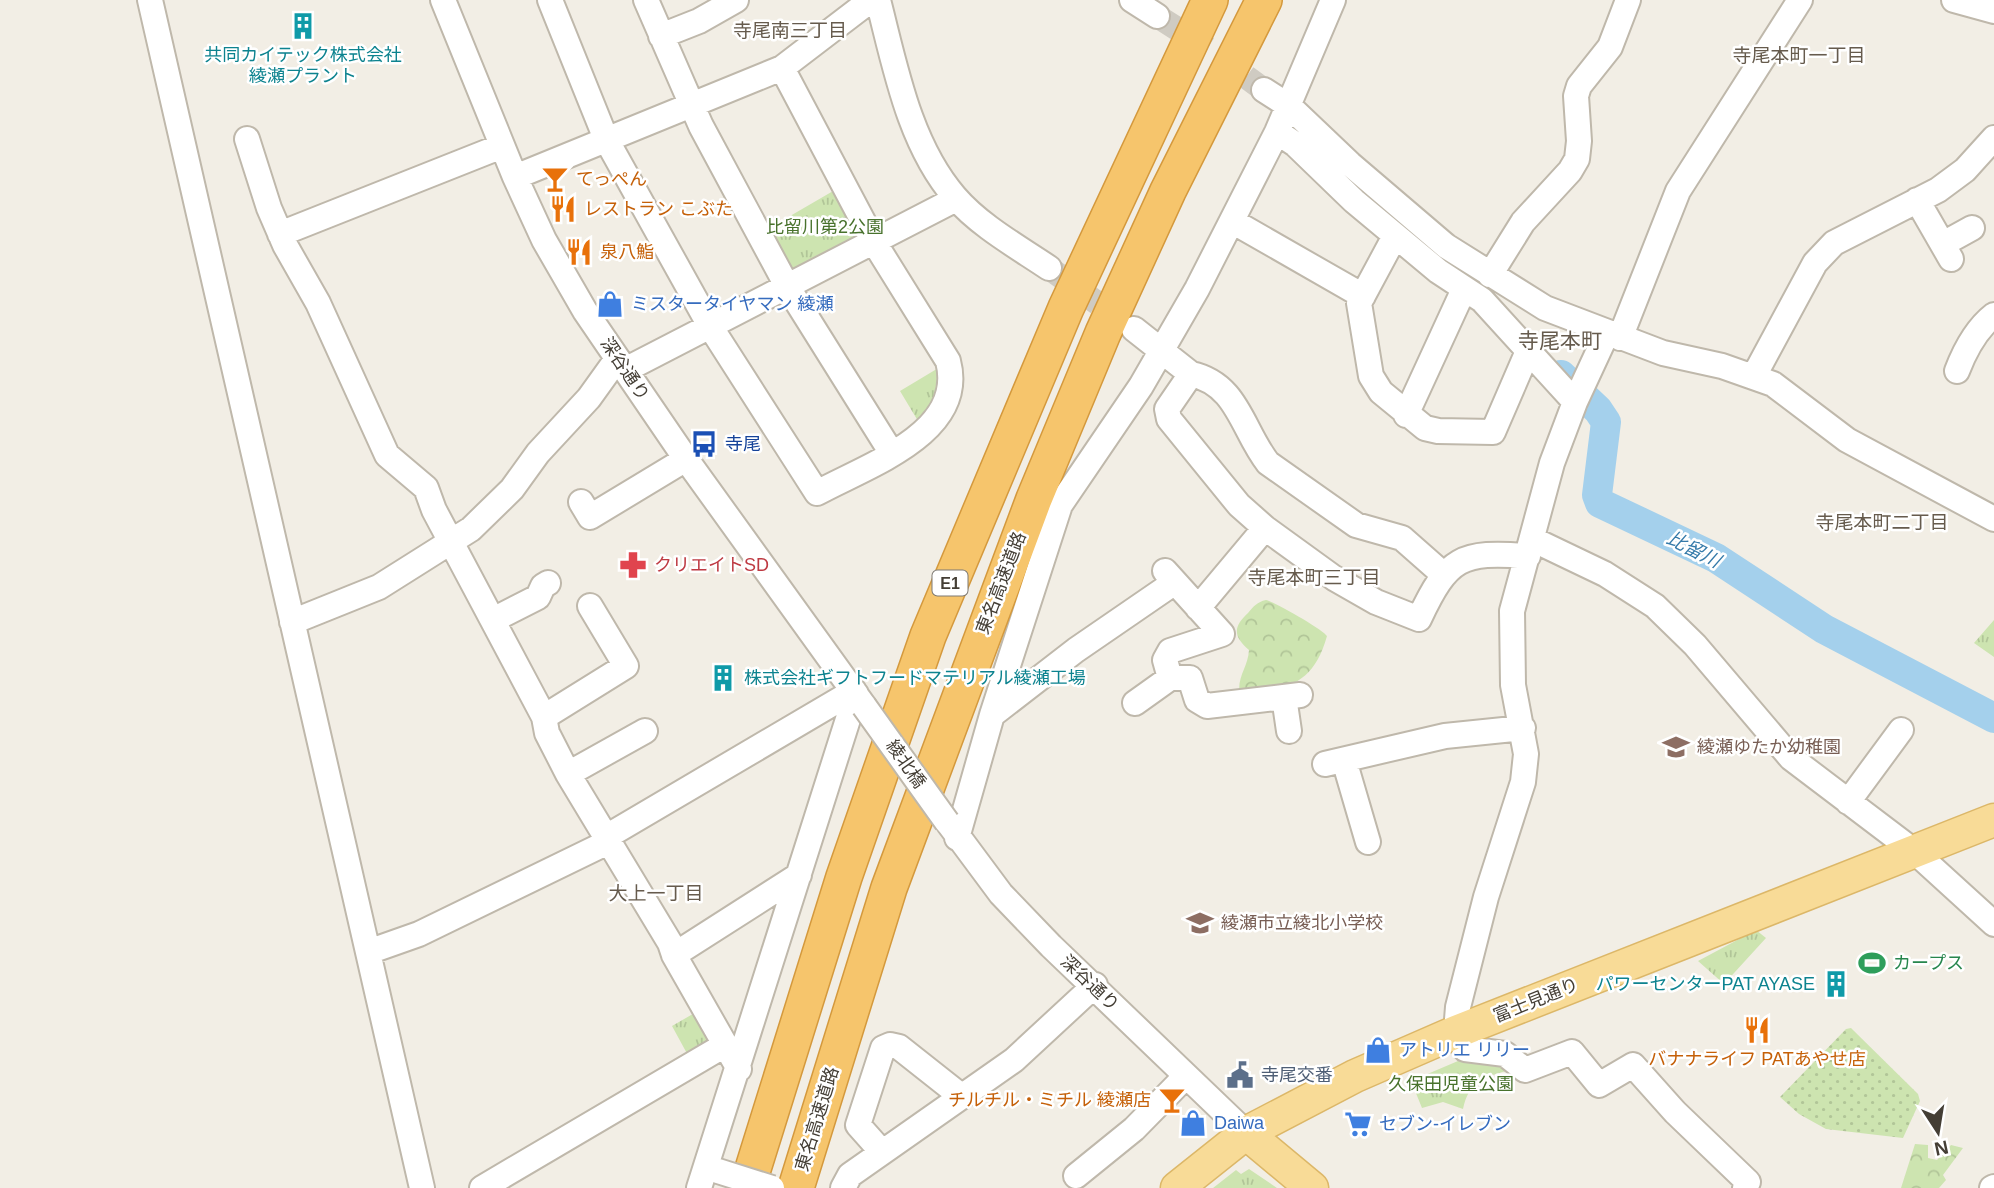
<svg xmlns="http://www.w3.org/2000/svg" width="1994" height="1188" font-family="Helvetica,'Noto Sans JP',sans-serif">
<defs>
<pattern id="grass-dots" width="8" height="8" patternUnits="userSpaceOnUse" patternTransform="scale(1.75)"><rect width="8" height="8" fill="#cde4b0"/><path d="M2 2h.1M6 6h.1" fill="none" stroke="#b1c598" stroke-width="1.8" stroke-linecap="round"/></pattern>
<pattern id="forest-crowns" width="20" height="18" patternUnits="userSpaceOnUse" patternTransform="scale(1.75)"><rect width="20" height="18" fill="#cde4b0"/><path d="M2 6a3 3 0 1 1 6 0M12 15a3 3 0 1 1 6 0" fill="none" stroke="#b1c598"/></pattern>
<pattern id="park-tufts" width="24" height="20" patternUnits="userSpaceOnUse" patternTransform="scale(1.75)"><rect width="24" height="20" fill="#cde4b0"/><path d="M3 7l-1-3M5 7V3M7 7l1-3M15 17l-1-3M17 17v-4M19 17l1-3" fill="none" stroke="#b1c598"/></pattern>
</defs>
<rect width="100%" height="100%" fill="#f2eee5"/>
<!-- grass -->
<path fill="url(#grass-dots)" d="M1851,1028L1918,1094L1920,1101L1903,1138L1826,1129L1799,1114L1780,1097L1846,1029Z"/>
<!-- forest -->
<path fill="url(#forest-crowns)" d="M1266,600C1275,602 1324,630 1327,636C1313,686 1286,689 1240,696C1236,677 1248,668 1249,650C1233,636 1233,627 1248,613C1254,606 1257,602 1266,600Z
M1915,1144L1928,1145V1158L1937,1160L1951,1145L1963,1148L1943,1175L1946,1180L1939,1188H1901Z"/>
<!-- park -->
<path fill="url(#park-tufts)" d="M840,187L862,234L795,272L788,270L766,230Z
M940,367L943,389L921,426L900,391Z
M1994,620V657L1974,643Z
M1756,930L1766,938L1724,984L1698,961Z
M698,1011L717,1045L690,1059L672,1026Z
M1458,1061L1505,1065L1507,1071C1482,1077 1469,1082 1463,1109L1443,1102L1422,1108L1411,1081Z
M1249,1169L1277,1188H1213L1236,1170L1241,1174Z"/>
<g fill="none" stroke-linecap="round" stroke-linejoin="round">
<!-- river -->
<path stroke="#a4d0ec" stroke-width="30" d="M1425,242L1481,283
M1561,375L1598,410L1606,422L1597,495L1600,503L1716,558L1824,629L1994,718"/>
<!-- minor-tunnel -->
<path stroke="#cfcbc2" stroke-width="24" stroke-dasharray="24 12" stroke-linecap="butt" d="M1157,16L1210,50L1264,90
M1049,268L1125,323"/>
<defs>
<path id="minor" d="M150,0L422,1188
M443,0L515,177L544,240L585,311L686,459L864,706
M550,0L606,139L710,326L817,493C868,465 967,433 948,361L874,242L782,68
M646,0L701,126L787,286L891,452
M878,0C895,66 909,144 955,197C980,226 1018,247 1049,268
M1132,0L1157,16
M1954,0L1994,11
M661,36L699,21L736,0
M1264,90L1289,106L1350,164L1446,246L1545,308L1663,353L1722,366L1773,384L1847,440L1994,519
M1277,132L1295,144L1354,201L1438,271L1482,300L1575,402
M247,139L269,208L285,245L318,303L387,455L426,488L434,510L544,717L547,733L568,774L670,943L674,955L739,1069
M515,177L782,68L871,0
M1917,200L1951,259
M1232,221L1363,296
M280,234L502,146
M1395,236L1359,303L1371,376L1381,392L1425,428L1438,431L1493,432L1528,351
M1943,244L1972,228
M1490,275L1523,222L1570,171L1577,159L1579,141L1576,96L1579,86L1610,47L1628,0
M1134,329L1191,374L1167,409L1169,419L1239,505L1265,528L1334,578L1376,602L1419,619C1448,557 1461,551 1528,556
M1607,333L1575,402L1552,463L1512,611L1513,685L1526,754L1523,782L1486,897L1458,1007L1456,1032L1465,1049L1505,1054L1525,1070L1572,1052L1599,1085L1633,1065L1675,1112L1748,1182L1745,1188
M1620,338L1678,191L1800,0
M625,370L956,199
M1957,371C1965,350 1976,329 1994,315
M1191,374C1238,384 1242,430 1268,463L1356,525L1402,538L1444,575
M1754,376L1815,263L1834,243L1938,190L1965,170L1994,138
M1406,415L1464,289
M581,502L590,517L686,459
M1534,540L1605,574L1655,606L1695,645L1791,758L1915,852L1994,924
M1198,608L1265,528
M493,620L538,597L543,586L548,583
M292,622L379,587L471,529L512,489L538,453L589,398L617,359
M1170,678H1190L1197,700L1207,706L1300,695
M1284,697L1289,731
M1135,703L1170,678L1165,660L1170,651L1222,634L1165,571
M992,715L1076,650L1175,582
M544,717L626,666L590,606
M1344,760L1368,842
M1325,764L1445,736L1523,728
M568,774L645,731
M1848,802L1901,730
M949,824L1001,894L1051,946L1246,1133
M957,838L992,715L1060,505L1141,386L1197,289L1277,132L1333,0
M368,952L419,934L600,846L606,837L854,691
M674,955L799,875
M882,1152L858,1125L883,1048L890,1045L899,1047L961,1096
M1076,1176L1134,1129L1185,1077
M482,1188L725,1045
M699,1188L856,694
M843,1188L850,1175L1014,1060L1095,985
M1992,1188L1994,1187"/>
<path id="major" d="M1246,1133L1312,1188
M1177,1188L1246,1133L1355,1076L1456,1032L1994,820"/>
<path id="highway" d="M747,1188L844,877L928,636L1066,308L1210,0
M796,1188L889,888L1034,499L1103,333L1168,191L1264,0"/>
</defs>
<!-- minor casing -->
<use href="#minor" stroke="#bfb8ab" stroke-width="28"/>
<!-- major casing -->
<use href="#major" stroke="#dcb768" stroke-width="35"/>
<!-- highway casing -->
<use href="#highway" stroke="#d4993d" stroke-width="38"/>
<!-- minor -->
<use href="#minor" stroke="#fff" stroke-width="24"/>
<!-- major -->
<use href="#major" stroke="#f8db97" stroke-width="32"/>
<!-- highway -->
<use href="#highway" stroke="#f6c56c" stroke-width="35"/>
<defs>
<path id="minor-bridge" d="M864,706L947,822
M718,1171L772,1188"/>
</defs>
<!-- minor-bridge casing -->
<use href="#minor-bridge" stroke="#bfb8ab" stroke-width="28" stroke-linecap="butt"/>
<!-- minor-bridge -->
<use href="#minor-bridge" stroke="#fff" stroke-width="24"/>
</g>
<!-- icons -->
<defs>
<symbol id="building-bare" viewBox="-9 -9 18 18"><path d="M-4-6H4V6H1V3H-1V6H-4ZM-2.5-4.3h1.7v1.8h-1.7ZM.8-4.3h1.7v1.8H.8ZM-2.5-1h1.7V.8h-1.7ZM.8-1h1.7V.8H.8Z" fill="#0f9aa8" stroke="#fff" stroke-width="2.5" paint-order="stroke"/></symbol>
<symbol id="bar-bare" viewBox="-9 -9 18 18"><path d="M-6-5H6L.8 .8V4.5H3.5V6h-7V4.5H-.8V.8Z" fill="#e8710a" stroke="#fff" stroke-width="2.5" paint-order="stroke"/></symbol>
<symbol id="restaurant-bare" viewBox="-9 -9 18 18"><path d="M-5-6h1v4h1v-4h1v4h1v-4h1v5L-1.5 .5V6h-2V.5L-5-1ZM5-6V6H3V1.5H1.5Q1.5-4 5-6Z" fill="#e8710a" stroke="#fff" stroke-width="2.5" paint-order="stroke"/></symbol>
<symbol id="shop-bare" viewBox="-9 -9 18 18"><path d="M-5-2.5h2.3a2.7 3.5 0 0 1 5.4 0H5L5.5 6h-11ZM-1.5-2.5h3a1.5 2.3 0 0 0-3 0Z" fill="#3f7fe0" stroke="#fff" stroke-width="2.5" paint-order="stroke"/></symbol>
<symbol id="bus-bare" viewBox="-9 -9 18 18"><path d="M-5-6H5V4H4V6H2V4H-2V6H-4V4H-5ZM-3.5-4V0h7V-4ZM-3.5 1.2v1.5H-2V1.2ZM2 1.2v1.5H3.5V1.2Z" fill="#1a4fb4" stroke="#fff" stroke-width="2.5" paint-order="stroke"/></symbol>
<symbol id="pharmacy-bare" viewBox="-9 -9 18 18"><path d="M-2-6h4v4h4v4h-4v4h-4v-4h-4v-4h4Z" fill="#e0444e" stroke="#fff" stroke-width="2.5" paint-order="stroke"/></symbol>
<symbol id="school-bare" viewBox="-9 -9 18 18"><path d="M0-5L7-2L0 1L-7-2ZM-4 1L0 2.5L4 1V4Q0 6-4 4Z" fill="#8d6e63" stroke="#fff" stroke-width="2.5" paint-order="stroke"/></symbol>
<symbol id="stadium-bare" viewBox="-9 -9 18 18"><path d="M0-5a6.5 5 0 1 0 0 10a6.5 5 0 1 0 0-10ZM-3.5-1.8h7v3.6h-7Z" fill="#2e9e5b" stroke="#fff" stroke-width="2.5" paint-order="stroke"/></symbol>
<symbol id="civic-bare" viewBox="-9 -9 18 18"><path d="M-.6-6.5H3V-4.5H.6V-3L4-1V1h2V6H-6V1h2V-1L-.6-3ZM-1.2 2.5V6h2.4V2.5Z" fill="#5c6f8a" stroke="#fff" stroke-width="2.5" paint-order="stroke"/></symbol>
<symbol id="supermarket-bare" viewBox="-9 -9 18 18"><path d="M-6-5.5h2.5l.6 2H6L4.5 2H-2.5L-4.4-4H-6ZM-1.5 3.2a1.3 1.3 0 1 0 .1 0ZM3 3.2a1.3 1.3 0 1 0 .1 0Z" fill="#3f7fe0" stroke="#fff" stroke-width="2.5" paint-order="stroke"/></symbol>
</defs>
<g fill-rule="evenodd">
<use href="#building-bare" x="284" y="7" width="38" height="38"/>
<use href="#bar-bare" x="536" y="160" width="38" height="38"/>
<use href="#restaurant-bare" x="544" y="190" width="38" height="38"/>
<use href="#restaurant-bare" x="560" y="233" width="38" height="38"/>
<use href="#shop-bare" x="591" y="285" width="38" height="38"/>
<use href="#bus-bare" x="685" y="425" width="38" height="38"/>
<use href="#pharmacy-bare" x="614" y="546" width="38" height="38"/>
<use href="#building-bare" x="704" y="659" width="38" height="38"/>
<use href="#school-bare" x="1657" y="728" width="38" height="38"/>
<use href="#school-bare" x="1181" y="904" width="38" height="38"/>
<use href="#stadium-bare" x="1853" y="944" width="38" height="38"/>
<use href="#building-bare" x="1817" y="965" width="38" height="38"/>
<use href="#restaurant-bare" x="1738" y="1011" width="38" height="38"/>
<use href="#shop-bare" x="1359" y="1031" width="38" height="38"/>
<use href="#civic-bare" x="1221" y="1056" width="38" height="38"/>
<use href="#bar-bare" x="1153" y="1081" width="38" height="38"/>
<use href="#shop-bare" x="1174" y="1104" width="38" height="38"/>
<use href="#supermarket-bare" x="1339" y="1105" width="38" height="38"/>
</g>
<g text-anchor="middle" stroke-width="5" stroke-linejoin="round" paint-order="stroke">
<!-- shield labels -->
<rect fill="#fff" stroke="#7c7872" stroke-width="2" x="932.5" y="570.5" width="35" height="25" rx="5"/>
<g font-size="16" font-weight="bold" fill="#443e35">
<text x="950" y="589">E1</text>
</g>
<!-- culture labels -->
<g font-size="18" fill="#0d838f" stroke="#fff">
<text x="303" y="61">共同カイテック株式会社<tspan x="303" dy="21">綾瀬プラント</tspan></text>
<text x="744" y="684" text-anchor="start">株式会社ギフトフードマテリアル綾瀬工場</text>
<text x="1815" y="990" text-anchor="end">パワーセンターPAT AYASE</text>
</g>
<!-- food labels -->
<g font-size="18" fill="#c56008" stroke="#fff" text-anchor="start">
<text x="576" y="185">てっぺん</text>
<text x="584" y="215">レストラン こぶた</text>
<text x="600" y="258">泉八鮨</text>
<text x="1757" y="1065" text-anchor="middle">バナナライフ PATあやせ店</text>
<text x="1151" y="1106" text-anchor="end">チルチル・ミチル 綾瀬店</text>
</g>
<!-- park labels -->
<g font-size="18" fill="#48722c" stroke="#fff">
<text x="825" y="233">比留川第2公園</text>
<text x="1451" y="1090">久保田児童公園</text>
</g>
<!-- shop labels -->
<g font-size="18" fill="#366cbe" stroke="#fff" text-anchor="start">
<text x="631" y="310">ミスタータイヤマン 綾瀬</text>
<text x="1399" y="1056">アトリエ リリー</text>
<text x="1214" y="1129">Daiwa</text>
<text x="1379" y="1130">セブン-イレブン</text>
</g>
<!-- street labels -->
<g font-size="18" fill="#443e35" stroke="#fff">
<text transform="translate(625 369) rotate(56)" y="6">深谷通り</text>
<text transform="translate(1001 583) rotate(-69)" y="6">東名高速道路</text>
<text transform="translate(906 764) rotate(55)" y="6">綾北橋</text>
<text transform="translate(1090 983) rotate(43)" y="6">深谷通り</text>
<text transform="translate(1536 1000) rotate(-22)" y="6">富士見通り</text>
<text transform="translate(817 1119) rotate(-73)" y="6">東名高速道路</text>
</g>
<!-- transit labels -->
<g font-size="18" fill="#164399" stroke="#fff" text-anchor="start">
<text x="725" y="450">寺尾</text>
</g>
<!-- health labels -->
<g font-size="18" fill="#be3a42" stroke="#fff" text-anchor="start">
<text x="654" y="571">クリエイトSD</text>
</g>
<!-- education labels -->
<g font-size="18" fill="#785e54" stroke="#fff" text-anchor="start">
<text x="1697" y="753">綾瀬ゆたか幼稚園</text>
<text x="1221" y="929">綾瀬市立綾北小学校</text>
</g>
<!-- leisure labels -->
<g font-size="18" fill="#27864d" stroke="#fff" text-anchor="start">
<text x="1893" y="969">カープス</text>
</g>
<!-- service labels -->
<g font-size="18" fill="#4e5e75" stroke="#fff" text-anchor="start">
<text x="1261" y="1081">寺尾交番</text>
</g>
<!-- neighbourhood labels -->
<g font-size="19" fill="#665b4d" stroke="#fff">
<text x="790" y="37">寺尾南三丁目</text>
<text x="1799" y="62">寺尾本町一丁目</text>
<text x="1882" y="529">寺尾本町二丁目</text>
<text x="1314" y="584">寺尾本町三丁目</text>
<text x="656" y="900">大上一丁目</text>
</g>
<!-- water labels -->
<g font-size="19" font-style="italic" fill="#357aa9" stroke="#fff">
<text transform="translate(1694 549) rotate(27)" y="7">比留川</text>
</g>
<!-- quarter labels -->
<g font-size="21" fill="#665b4d" stroke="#fff">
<text x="1560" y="348">寺尾本町</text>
</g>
</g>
<!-- north arrow -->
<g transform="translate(1938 1132) rotate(168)" stroke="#ffffff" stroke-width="5" paint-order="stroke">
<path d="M0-5L12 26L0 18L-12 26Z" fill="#443e35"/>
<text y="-10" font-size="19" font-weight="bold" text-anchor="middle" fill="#443e35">N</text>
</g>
</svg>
